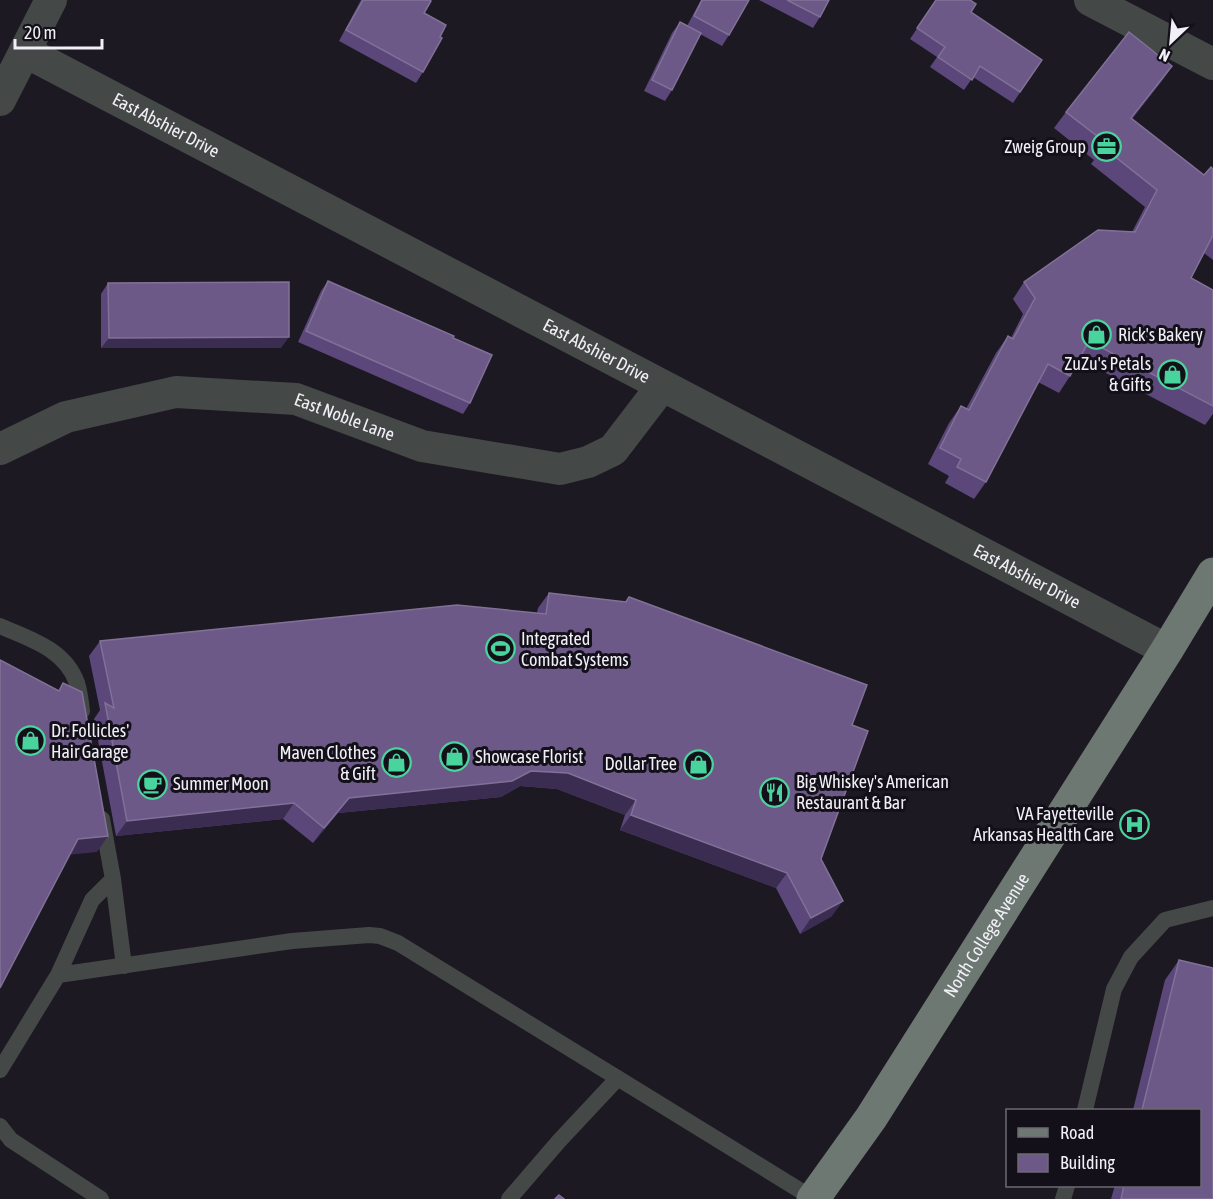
<svg xmlns="http://www.w3.org/2000/svg" width="1213" height="1199" font-family="'Asap Condensed',sans-serif">
<rect width="100%" height="100%" fill="#1c1922"/>
<g fill="none" stroke-linecap="round" stroke-linejoin="round">
<!-- lane -->
<path stroke="#444947" stroke-width="16" d="M0,626C30,639 65,649 77,683C80,692 81,702 82,711
M102,819L113,879L124,966
M58,975L292,941L369,935L380,936L398,943L814,1199
M0,1070L58,975L92,900L113,879
M1085,1110L1114,989L1131,957L1165,920L1213,908
M0,1126L11,1140L101,1199
M509,1199L559,1141L618,1078
M1063,1199L1067,1186"/>
<!-- street -->
<g stroke="#444947" stroke-width="32">
<path d="M1090,0L1213,64"/>
<path id="s1" d="M26,52L1167,650"/>
<path d="M0,100L51,0"/>
<path id="s2" d="M0,449L66,417L176,392L296,399L422,446L560,469L588,462L613,450L662,386"/>
</g>
<!-- primary -->
<path stroke="#6d7872" stroke-width="33" id="s3" d="M813,1199L871,1118L1167,650L1213,574"/>
</g>
<!-- wall -->
<path fill="#5b4779" d="M361,0H429L424,13L440,37L423,72L416,83L339,41Z
M701,0H749L729,35L722,46L700,34L672,90L665,101L644,91L672,33L680,22L687,26Z
M759,0H829L820,17L813,28Z
M936,0L971,12L1042,60L1013,103L973,77L964,90L930,67L937,57L910,39Z
M1172,66L1161,82L1132,119L1204,175L1213,169V260L1204,253L1191,278L1213,290V414L1205,425L1079,359L1070,376L1059,393L1038,382L986,482L974,499L945,483L949,476L928,464L949,423L961,406L966,409L996,353L1008,336L1011,338L1023,314L1013,299L1024,282L1132,232L1145,207L1091,164L1094,160L1054,128L1066,112Z
M328,281L453,338L470,403L463,414L298,342L321,291Z
M108,283L281,348H101V294Z
M549,593L625,602L629,597L852,725L821,859L832,916L800,934L776,888L620,830L625,815L557,789L520,786L501,797L338,813L313,843L283,819L116,836L94,719L100,710L89,656L100,641L537,613L538,608Z
M1179,960L1213,1199H1111L1115,1185H1200V1110H1133L1165,980Z"/>
<!-- shaded-wall -->
<path fill="#3b2d51" d="M1172,66L1161,82L1120,135L1131,118Z
M289,337L281,348H101L109,338Z
M531,771L568,773L636,800L625,815L557,789L520,786L501,797L338,813L313,843L324,828L349,798Z
M294,803L283,819L116,836L127,821Z
M631,815L787,873L776,888L620,830Z
M108,836L97,852L67,855L78,839Z
M843,901L832,916L800,934L811,918Z"/>
<!-- building -->
<path fill="#6c5987" stroke="#817198" stroke-width="1.5" d="M363,0H429L431,1L424,13L446,25L440,37L442,38L423,72L346,30Z
M702,0H749L729,35L694,16Z
M787,0H829L820,17Z
M936,0H970L976,4L971,12L1042,60L1020,92L980,66L972,80L938,57L945,47L917,28Z
M680,22L701,33L672,90L652,80Z
M1129,32L1172,66L1131,118L1204,175L1211,167L1213,169V235L1191,278L1213,290V406L1089,341L1070,376L1048,364L986,482L957,467L961,459L940,448L961,406L969,410L1008,336L1013,339L1035,298L1024,282L1098,230L1135,232L1157,190L1103,147L1106,143L1066,112Z
M328,281L454,336L453,338L492,355L470,403L306,331Z
M289,282V337L109,338L108,283Z
M549,593L626,602L629,597L867,685L852,725L868,731L821,859L843,901L811,918L787,873L631,815L636,800L568,773L531,771L512,781L349,798L324,828L294,803L127,821L105,703L114,708L100,641L457,605L546,614Z
M0,660L59,691L63,683L82,692L108,836L78,839L0,988Z
M1179,960L1213,968V1199H1121L1124,1185H1200V1110H1142Z
M559,1195L564,1199H555Z"/>
<!-- icons -->
<defs>
<symbol id="office-ring" viewBox="-11 -11 22 22"><circle r="9.5" fill="#131019" stroke="#49d49d" stroke-width="1.5"/><path d="M-6-3h4V-5.5h4V-3h4V5H-6ZM-1-4.5V-3h2v-1.5ZM-6 0V1H6V0Z" fill="#49d49d"/></symbol>
<symbol id="shop-ring" viewBox="-11 -11 22 22"><circle r="9.5" fill="#131019" stroke="#49d49d" stroke-width="1.5"/><path d="M-5-2.5h2.3a2.7 3.5 0 0 1 5.4 0H5L5.5 6h-11ZM-1.5-2.5h3a1.5 2.3 0 0 0-3 0Z" fill="#49d49d"/></symbol>
<symbol id="stadium-ring" viewBox="-11 -11 22 22"><circle r="9.5" fill="#131019" stroke="#49d49d" stroke-width="1.5"/><path d="M0-5a6.5 5 0 1 0 0 10a6.5 5 0 1 0 0-10ZM-3.5-1.8h7v3.6h-7Z" fill="#49d49d"/></symbol>
<symbol id="cafe-ring" viewBox="-11 -11 22 22"><circle r="9.5" fill="#131019" stroke="#49d49d" stroke-width="1.5"/><path d="M-5.5-4.5H6V0H3Q3 3.5 0 3.5H-2.5Q-5.5 3.5-5.5 0ZM3-3.2v2h1.7v-2ZM-6 4.5H4V6H-6Z" fill="#49d49d"/></symbol>
<symbol id="restaurant-ring" viewBox="-11 -11 22 22"><circle r="9.5" fill="#131019" stroke="#49d49d" stroke-width="1.5"/><path d="M-5-6h1v4h1v-4h1v4h1v-4h1v5L-1.5 .5V6h-2V.5L-5-1ZM5-6V6H3V1.5H1.5Q1.5-4 5-6Z" fill="#49d49d"/></symbol>
<symbol id="hospital-ring" viewBox="-11 -11 22 22"><circle r="9.5" fill="#131019" stroke="#49d49d" stroke-width="1.5"/><path d="M-5-5h3v3.5h4V-5h3V5h-3V1.5h-4V5h-3Z" fill="#49d49d"/></symbol>
</defs>
<g fill-rule="evenodd">
<use href="#office-ring" x="1090" y="130" width="33" height="33"/>
<use href="#shop-ring" x="1080" y="318" width="33" height="33"/>
<use href="#shop-ring" x="1156" y="358" width="33" height="33"/>
<use href="#stadium-ring" x="484" y="632" width="33" height="33"/>
<use href="#shop-ring" x="14" y="724" width="33" height="33"/>
<use href="#shop-ring" x="438" y="740" width="33" height="33"/>
<use href="#shop-ring" x="380" y="746" width="33" height="33"/>
<use href="#shop-ring" x="682" y="748" width="33" height="33"/>
<use href="#cafe-ring" x="136" y="768" width="33" height="33"/>
<use href="#restaurant-ring" x="758" y="776" width="33" height="33"/>
<use href="#hospital-ring" x="1118" y="808" width="33" height="33"/>
</g>
<g text-anchor="middle" stroke-width="6" stroke-linejoin="round" paint-order="stroke">
<!-- street labels -->
<g font-size="18" fill="#f2f0f7" stroke="#131019">
<text dy="6" stroke="none"><textPath href="#s1" startOffset="158">East Abshier Drive</textPath></text>
<text dy="6" stroke="none"><textPath href="#s1" startOffset="644">East Abshier Drive</textPath></text>
<text dy="6" stroke="none"><textPath href="#s2" startOffset="358">East Noble Lane</textPath></text>
<text dy="6" stroke="none"><textPath href="#s1" startOffset="1130">East Abshier Drive</textPath></text>
<text dy="6" stroke="none"><textPath href="#s3" startOffset="316">North College Avenue</textPath></text>
</g>
<!-- poi labels -->
<g font-size="18" fill="#f2f0f7" stroke="#131019" text-anchor="start">
<text x="1086" y="153" text-anchor="end">Zweig Group</text>
<text x="1118" y="341">Rick's Bakery</text>
<text x="1151" y="370" text-anchor="end">ZuZu's Petals<tspan x="1151" dy="21">&amp; Gifts</tspan></text>
<text x="521" y="645">Integrated<tspan x="521" dy="21">Combat Systems</tspan></text>
<text x="51" y="737">Dr. Follicles'<tspan x="51" dy="21">Hair Garage</tspan></text>
<text x="376" y="759" text-anchor="end">Maven Clothes<tspan x="376" dy="21">&amp; Gift</tspan></text>
<text x="475" y="763">Showcase Florist</text>
<text x="677" y="770" text-anchor="end">Dollar Tree</text>
<text x="796" y="788">Big Whiskey's American<tspan x="796" dy="21">Restaurant &amp; Bar</tspan></text>
<text x="173" y="790">Summer Moon</text>
<text x="1114" y="820" text-anchor="end">VA Fayetteville<tspan x="1114" dy="21">Arkansas Health Care</tspan></text>
</g>
</g>
<!-- legend -->
<rect x="1006" y="1109" width="195" height="78" fill="#131019" stroke="#6c6a72" stroke-width="1.5"/>
<rect x="1018" y="1128" width="30" height="9" fill="#6d7872" stroke="#6c6a72" stroke-width="1.5"/>
<text x="1060" y="1139" font-size="18" fill="#f2f0f7">Road</text>
<rect x="1018" y="1154" width="30" height="18" fill="#6c5987" stroke="#6c6a72" stroke-width="1.5"/>
<text x="1060" y="1169" font-size="18" fill="#f2f0f7">Building</text>
<!-- north arrow -->
<g transform="translate(1171 42) rotate(206)" stroke="#131019" stroke-width="4.5" paint-order="stroke">
<path d="M0-4.5L10 22L0 15L-10 22Z" fill="#f2f0f7"/>
<text y="-9" font-size="16" font-weight="bold" text-anchor="middle" fill="#f2f0f7">N</text>
</g>
<!-- scale -->
<path d="M15 39v9h87v-9" fill="none" stroke="#f2f0f7" stroke-width="3"/>
<text x="24" y="39" font-size="18" fill="#f2f0f7" stroke="#131019" stroke-width="4.5" paint-order="stroke">20 m</text>
</svg>
